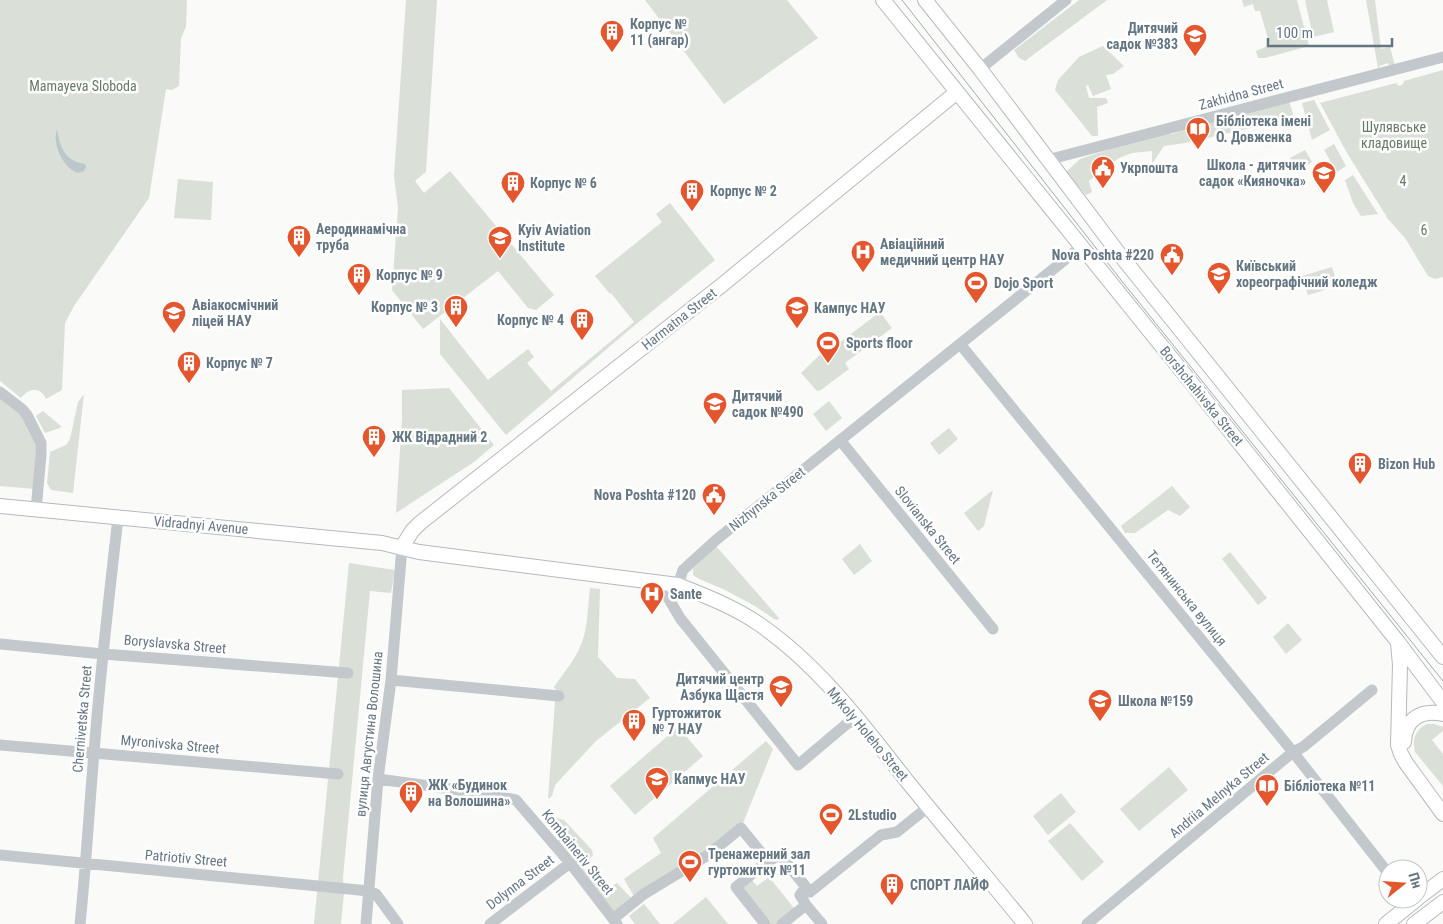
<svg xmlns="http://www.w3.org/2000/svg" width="1443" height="924" font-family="'Roboto Condensed',sans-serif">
<rect width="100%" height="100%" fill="#fafaf8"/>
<!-- green -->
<path fill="#dadfd7" d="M0,0H187L186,27L181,38L179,86L172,90L166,89L149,198L74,306L65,323L62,390L46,399C40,386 29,388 21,398L0,381Z
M406,0H437L426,172L415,181L424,193L450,171L554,295L536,310L528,308L498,271L423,329L392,290L398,208L394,176Z
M645,0H787L818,38L724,104Z
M1079,0H1107L1025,61L1019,58L1014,50Z
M1242,0H1297L1309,46L1265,58H1258L1256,51L1270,45L1260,11H1255L1253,4L1244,7Z
M1305,0H1327L1334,32L1313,37Z
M1366,0H1375L1381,49L1390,47L1395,66L1390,67L1388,63L1379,66L1380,67L1378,68Z
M1103,46L1124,66L1113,74L1106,75L1111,89L1093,96L1088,85L1086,86L1089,98H1106L1108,103L1097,107L1098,136H1092L1055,90L1058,80L1079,57Z
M1443,70V277L1435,279L1428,276L1405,238L1388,219L1347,153L1320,103L1396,83L1399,86L1403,84L1404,81Z
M1289,100L1294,118L1185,143L1164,146L1152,164V151L1132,153L1119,158L1089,181L1092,192L1086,195L1065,173L1080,159L1159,133L1172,134L1205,122Z
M1314,100L1330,130L1312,140L1302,103Z
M1334,144L1346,166L1337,172L1324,150Z
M1305,150L1312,162L1297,172L1290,158Z
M1353,175L1378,214L1361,216L1353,203L1345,180Z
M178,179L213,182L211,220L174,218Z
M670,203L715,260L629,330L506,435L440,354V319L488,380L528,349L534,357L527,363L551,391L634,322L611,293L610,294L595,276L662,222L656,214Z
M1332,267L1338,286L1308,295L1302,276Z
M880,312L892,328L845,363L849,369L821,390L817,391L801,373L832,343L835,346Z
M449,388L494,445L474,462L396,513L402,418V390Z
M84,394L73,493L51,490L47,483L50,452L66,445L70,439L78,402Z
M0,396L20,411L36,436L35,489L0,486Z
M829,401L842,418L826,431L813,414Z
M43,411L61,426L60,428L45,433L36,416Z
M949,428L958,439L939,455L930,443Z
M1172,486L1190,507L1180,516L1168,510L1135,533H1125L1121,526Z
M993,490L984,526L978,531L964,513Z
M860,544L872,561L854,575L842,559Z
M716,546L779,618L778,620L774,619L755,606L723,589L699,579L693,575V569Z
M1230,552L1267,598L1258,605L1222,559Z
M349,563L395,570L391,593L370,591L343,877L344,893L341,924H314Z
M590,588L600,589L598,657L617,678L635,679L650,698L596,741L555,785L552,796L548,799L555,701L557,692L554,687C565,671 579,655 584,636C588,621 588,604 590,588Z
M1288,623L1302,640L1286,654L1273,637Z
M1427,724H1434L1443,727V731L1432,740L1443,754V786L1415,752C1412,739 1415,730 1427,724Z
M678,727L703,756L635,815L610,786Z
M766,741L773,749L741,828L636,900L624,879L661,853L653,838Z
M1169,767L1188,790L1139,831L1120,809Z
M1061,793L1076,812L1048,835L1033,816Z
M553,817L564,820L592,850L593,855L587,862L583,864L575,859L593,881L610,895L617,889L613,885L617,883L634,901L612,914L556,842L559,839L570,852L551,825V821Z
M1070,823L1104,862L1082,881L1048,841Z
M769,877L794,908L777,924H769L740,888L751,879L757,886Z
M706,897L728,924H673Z
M644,904L660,924H635L629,916Z"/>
<!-- water -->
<path fill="#bbc7cb" d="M57,129C60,147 64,161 85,164L86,167L84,171L78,173C66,169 57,153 56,141C55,137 56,133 57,129Z"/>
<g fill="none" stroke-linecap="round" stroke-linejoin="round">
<defs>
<path id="major" d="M883,0L1210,406L1398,642L1443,702
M925,0L980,69L1117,251L1443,657
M0,506L382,543L419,552L678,585C706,596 734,607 759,624C819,665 863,725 907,781C946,829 986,876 1025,924
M402,547L412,531L420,523L722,285L957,92
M1398,643L1400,665L1398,745L1401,754L1406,763L1443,814
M1404,742C1405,719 1421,709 1443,714
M1418,898L1443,879
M1386,924L1417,899
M1414,924L1443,902"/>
</defs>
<!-- major casing -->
<use href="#major" stroke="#b5babe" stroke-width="16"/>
<!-- minor -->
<path stroke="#c3c8cc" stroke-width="11" d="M980,69L1066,0
M1047,160L1443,57
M960,344L1293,752L1388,873
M0,392L22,409L27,415L41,443V455L36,510
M840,440L993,629
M659,582L680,618L798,765L849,722L861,723
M678,585L683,570L716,540L1082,246
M0,644L103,654L348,673
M391,680L559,696
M0,745L338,774
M378,779L481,793L516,800L570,863L617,924
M0,855L369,891L376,894L398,924
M806,905L800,895L802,892H810
M613,919L644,894L708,855L741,828L768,861L780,855L810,892L881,835L897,832L928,807
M80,924C86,867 89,810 94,753C100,674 109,596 118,518
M366,924L378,779L391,680L402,547
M490,924L570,863
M765,924L736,887L768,861
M782,924L806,905L822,924
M1087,924L1293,752L1303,747L1372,690"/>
<!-- major -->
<use href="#major" stroke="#fff" stroke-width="14"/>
<!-- tram -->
<path stroke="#a2aab0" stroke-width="1" d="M902,0L1121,280L1443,681"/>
</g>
<!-- icons -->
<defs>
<symbol id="building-pin" viewBox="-11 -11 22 30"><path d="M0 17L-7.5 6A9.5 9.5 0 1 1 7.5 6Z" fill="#e4572e" stroke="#fff"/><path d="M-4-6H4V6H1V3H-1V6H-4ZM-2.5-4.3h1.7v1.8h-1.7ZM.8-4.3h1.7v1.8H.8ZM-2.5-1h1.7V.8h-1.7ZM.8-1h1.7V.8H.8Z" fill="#fff"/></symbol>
<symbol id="school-pin" viewBox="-11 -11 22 30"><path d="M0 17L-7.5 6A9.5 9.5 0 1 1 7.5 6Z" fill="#e4572e" stroke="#fff"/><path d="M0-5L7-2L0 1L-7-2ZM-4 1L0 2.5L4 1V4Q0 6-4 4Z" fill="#fff"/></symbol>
<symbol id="library-pin" viewBox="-11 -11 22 30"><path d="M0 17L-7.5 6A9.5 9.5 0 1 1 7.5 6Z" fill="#e4572e" stroke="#fff"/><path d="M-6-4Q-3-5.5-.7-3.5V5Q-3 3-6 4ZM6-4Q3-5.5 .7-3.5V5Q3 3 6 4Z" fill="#fff"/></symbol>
<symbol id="civic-pin" viewBox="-11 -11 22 30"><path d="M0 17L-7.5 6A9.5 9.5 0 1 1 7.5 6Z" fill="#e4572e" stroke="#fff"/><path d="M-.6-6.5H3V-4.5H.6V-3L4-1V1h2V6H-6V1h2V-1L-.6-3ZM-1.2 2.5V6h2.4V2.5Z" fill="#fff"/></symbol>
<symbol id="university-pin" viewBox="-11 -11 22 30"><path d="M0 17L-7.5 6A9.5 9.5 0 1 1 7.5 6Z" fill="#e4572e" stroke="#fff"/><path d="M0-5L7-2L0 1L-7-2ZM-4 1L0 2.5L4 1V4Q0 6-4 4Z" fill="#fff"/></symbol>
<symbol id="hospital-pin" viewBox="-11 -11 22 30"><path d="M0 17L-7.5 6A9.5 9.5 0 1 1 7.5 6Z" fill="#e4572e" stroke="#fff"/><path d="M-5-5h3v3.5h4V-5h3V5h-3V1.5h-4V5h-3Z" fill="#fff"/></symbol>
<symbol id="stadium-pin" viewBox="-11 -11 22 30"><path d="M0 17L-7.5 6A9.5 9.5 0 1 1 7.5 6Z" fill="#e4572e" stroke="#fff"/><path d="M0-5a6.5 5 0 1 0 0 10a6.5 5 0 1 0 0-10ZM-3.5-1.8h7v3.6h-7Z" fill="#fff"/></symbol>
</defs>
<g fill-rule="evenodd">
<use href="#building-pin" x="598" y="18" width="28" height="38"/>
<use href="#school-pin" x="1181" y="22" width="28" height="38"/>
<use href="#library-pin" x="1184" y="115" width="28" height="38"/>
<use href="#civic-pin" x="1089" y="154" width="28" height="38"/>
<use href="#school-pin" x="1310" y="159" width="28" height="38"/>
<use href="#building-pin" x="499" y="169" width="28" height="38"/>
<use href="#building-pin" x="678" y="177" width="28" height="38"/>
<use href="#building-pin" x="285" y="223" width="28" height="38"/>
<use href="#university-pin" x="486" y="224" width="28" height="38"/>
<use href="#hospital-pin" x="849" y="238" width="28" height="38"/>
<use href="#civic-pin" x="1158" y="241" width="28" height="38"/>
<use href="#university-pin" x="1205" y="260" width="28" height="38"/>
<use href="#building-pin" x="345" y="261" width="28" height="38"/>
<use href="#stadium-pin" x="962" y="269" width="28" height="38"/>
<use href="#building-pin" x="442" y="293" width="28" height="38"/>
<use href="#university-pin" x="783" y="294" width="28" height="38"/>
<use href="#school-pin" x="160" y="299" width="28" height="38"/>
<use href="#building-pin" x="568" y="306" width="28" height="38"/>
<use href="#stadium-pin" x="814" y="329" width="28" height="38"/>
<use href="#building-pin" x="175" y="349" width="28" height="38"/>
<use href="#school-pin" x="701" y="390" width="28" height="38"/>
<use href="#building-pin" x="360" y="423" width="28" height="38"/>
<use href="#building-pin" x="1346" y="450" width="28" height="38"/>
<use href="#civic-pin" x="700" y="481" width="28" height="38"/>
<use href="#hospital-pin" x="638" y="580" width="28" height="38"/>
<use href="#school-pin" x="767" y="673" width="28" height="38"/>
<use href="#school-pin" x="1086" y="687" width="28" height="38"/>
<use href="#building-pin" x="620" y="707" width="28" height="38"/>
<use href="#university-pin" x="643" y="765" width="28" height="38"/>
<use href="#library-pin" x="1253" y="772" width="28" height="38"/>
<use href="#building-pin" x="397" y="779" width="28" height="38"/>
<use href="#stadium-pin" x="817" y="801" width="28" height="38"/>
<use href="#stadium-pin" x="676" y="848" width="28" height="38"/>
<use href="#building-pin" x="878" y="871" width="28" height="38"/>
</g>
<g text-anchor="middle" stroke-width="5" stroke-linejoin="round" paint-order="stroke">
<!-- poi labels -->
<g font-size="14" font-weight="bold" fill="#657683" stroke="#fff" text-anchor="start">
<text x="630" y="29">Корпус №<tspan x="630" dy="16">11 (ангар)</tspan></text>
<text x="1178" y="33" text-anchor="end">Дитячий<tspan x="1178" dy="16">садок №383</tspan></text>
<text x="1216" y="126">Бібліотека імені<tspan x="1216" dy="16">О. Довженка</tspan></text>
<text x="1306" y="170" text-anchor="end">Школа - дитячик<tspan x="1306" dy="16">садок «Кияночка»</tspan></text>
<text x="1120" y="173">Укрпошта</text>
<text x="530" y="188">Корпус № 6</text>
<text x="710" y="196">Корпус № 2</text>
<text x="316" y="234">Аеродинамічна<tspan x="316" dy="16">труба</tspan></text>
<text x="518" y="235">Kyiv Aviation<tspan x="518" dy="16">Institute</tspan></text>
<text x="880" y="249">Авіаційний<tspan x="880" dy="16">медичний центр НАУ</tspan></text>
<text x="1154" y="260" text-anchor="end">Nova Poshta #220</text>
<text x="1236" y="271">Київський<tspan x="1236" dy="16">хореографічний коледж</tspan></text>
<text x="376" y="280">Корпус № 9</text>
<text x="994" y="288">Dojo Sport</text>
<text x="192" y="310">Авіакосмічний<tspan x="192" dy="16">ліцей НАУ</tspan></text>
<text x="438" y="312" text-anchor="end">Корпус № 3</text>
<text x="814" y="313">Кампус НАУ</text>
<text x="564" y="325" text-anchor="end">Корпус № 4</text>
<text x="846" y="348">Sports floor</text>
<text x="206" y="368">Корпус № 7</text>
<text x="732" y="401">Дитячий<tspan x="732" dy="16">садок №490</tspan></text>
<text x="392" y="442">ЖК Відрадний 2</text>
<text x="1378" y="469">Bizon Hub</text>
<text x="696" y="500" text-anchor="end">Nova Poshta #120</text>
<text x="670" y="599">Sante</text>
<text x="764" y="684" text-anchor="end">Дитячий центр<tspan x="764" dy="16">Азбука Щастя</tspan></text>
<text x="1118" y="706">Школа №159</text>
<text x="652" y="718">Гуртожиток<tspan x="652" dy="16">№ 7 НАУ</tspan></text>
<text x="674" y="784">Капмус НАУ</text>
<text x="428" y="790">ЖК «Будинок<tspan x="428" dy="16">на Волошина»</tspan></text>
<text x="1284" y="791">Бібліотека №11</text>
<text x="848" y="820">2Lstudio</text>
<text x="708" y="859">Тренажерний зал<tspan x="708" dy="16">гуртожитку №11</tspan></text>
<text x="910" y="890">СПОРТ ЛАЙФ</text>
</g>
<!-- park labels -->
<g font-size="14" fill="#687a64" stroke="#fff">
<text x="83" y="91">Mamayeva Sloboda</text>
<text x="1394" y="132">Шулявське<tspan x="1394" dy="16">кладовище</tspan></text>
<text x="1403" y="186">4</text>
<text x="1424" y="235">6</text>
</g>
<!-- street labels -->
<g font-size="14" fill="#657683" stroke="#fff">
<text transform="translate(1241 94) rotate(-15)" y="5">Zakhidna Street</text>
<text transform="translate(679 319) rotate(-38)" y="5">Harmatna Street</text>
<text transform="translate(1202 396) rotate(51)" y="5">Borshchahivska Street</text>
<text transform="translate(767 499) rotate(-39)" y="5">Nizhynska Street</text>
<text transform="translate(201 525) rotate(5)" y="5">Vidradnyi Avenue</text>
<text transform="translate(928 525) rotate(51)" y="5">Slovianska Street</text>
<text transform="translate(1187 598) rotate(51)" y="5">Тетянинська вулиця</text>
<text transform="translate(175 644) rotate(5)" y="5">Boryslavska Street</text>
<text transform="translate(82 719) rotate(-85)" y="5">Chernivetska Street</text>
<text transform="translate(369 734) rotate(-84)" y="5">вулиця Августина Волошина</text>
<text transform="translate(868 734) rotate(50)" y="5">Mykoly Holeho Street</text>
<text transform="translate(170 744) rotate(5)" y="5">Myronivska Street</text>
<text transform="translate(1219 795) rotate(-40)" y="5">Andriia Melnyka Street</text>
<text transform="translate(578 852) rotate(51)" y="5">Kombaineriv Street</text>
<text transform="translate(186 858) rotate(5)" y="5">Patriotiv Street</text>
<text transform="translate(520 882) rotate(-37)" y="5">Dolynna Street</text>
</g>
</g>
<!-- north arrow -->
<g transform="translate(1403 884) rotate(73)"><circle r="24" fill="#ffffff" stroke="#c1c8cd"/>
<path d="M0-4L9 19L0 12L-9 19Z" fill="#e4572e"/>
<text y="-8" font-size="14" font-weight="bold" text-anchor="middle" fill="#657683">Пн</text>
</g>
<!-- scale -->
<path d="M1268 38v8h124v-8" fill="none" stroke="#657683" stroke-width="2.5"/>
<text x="1276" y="38" font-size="15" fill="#657683" stroke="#ffffff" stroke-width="4" paint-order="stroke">100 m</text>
</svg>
